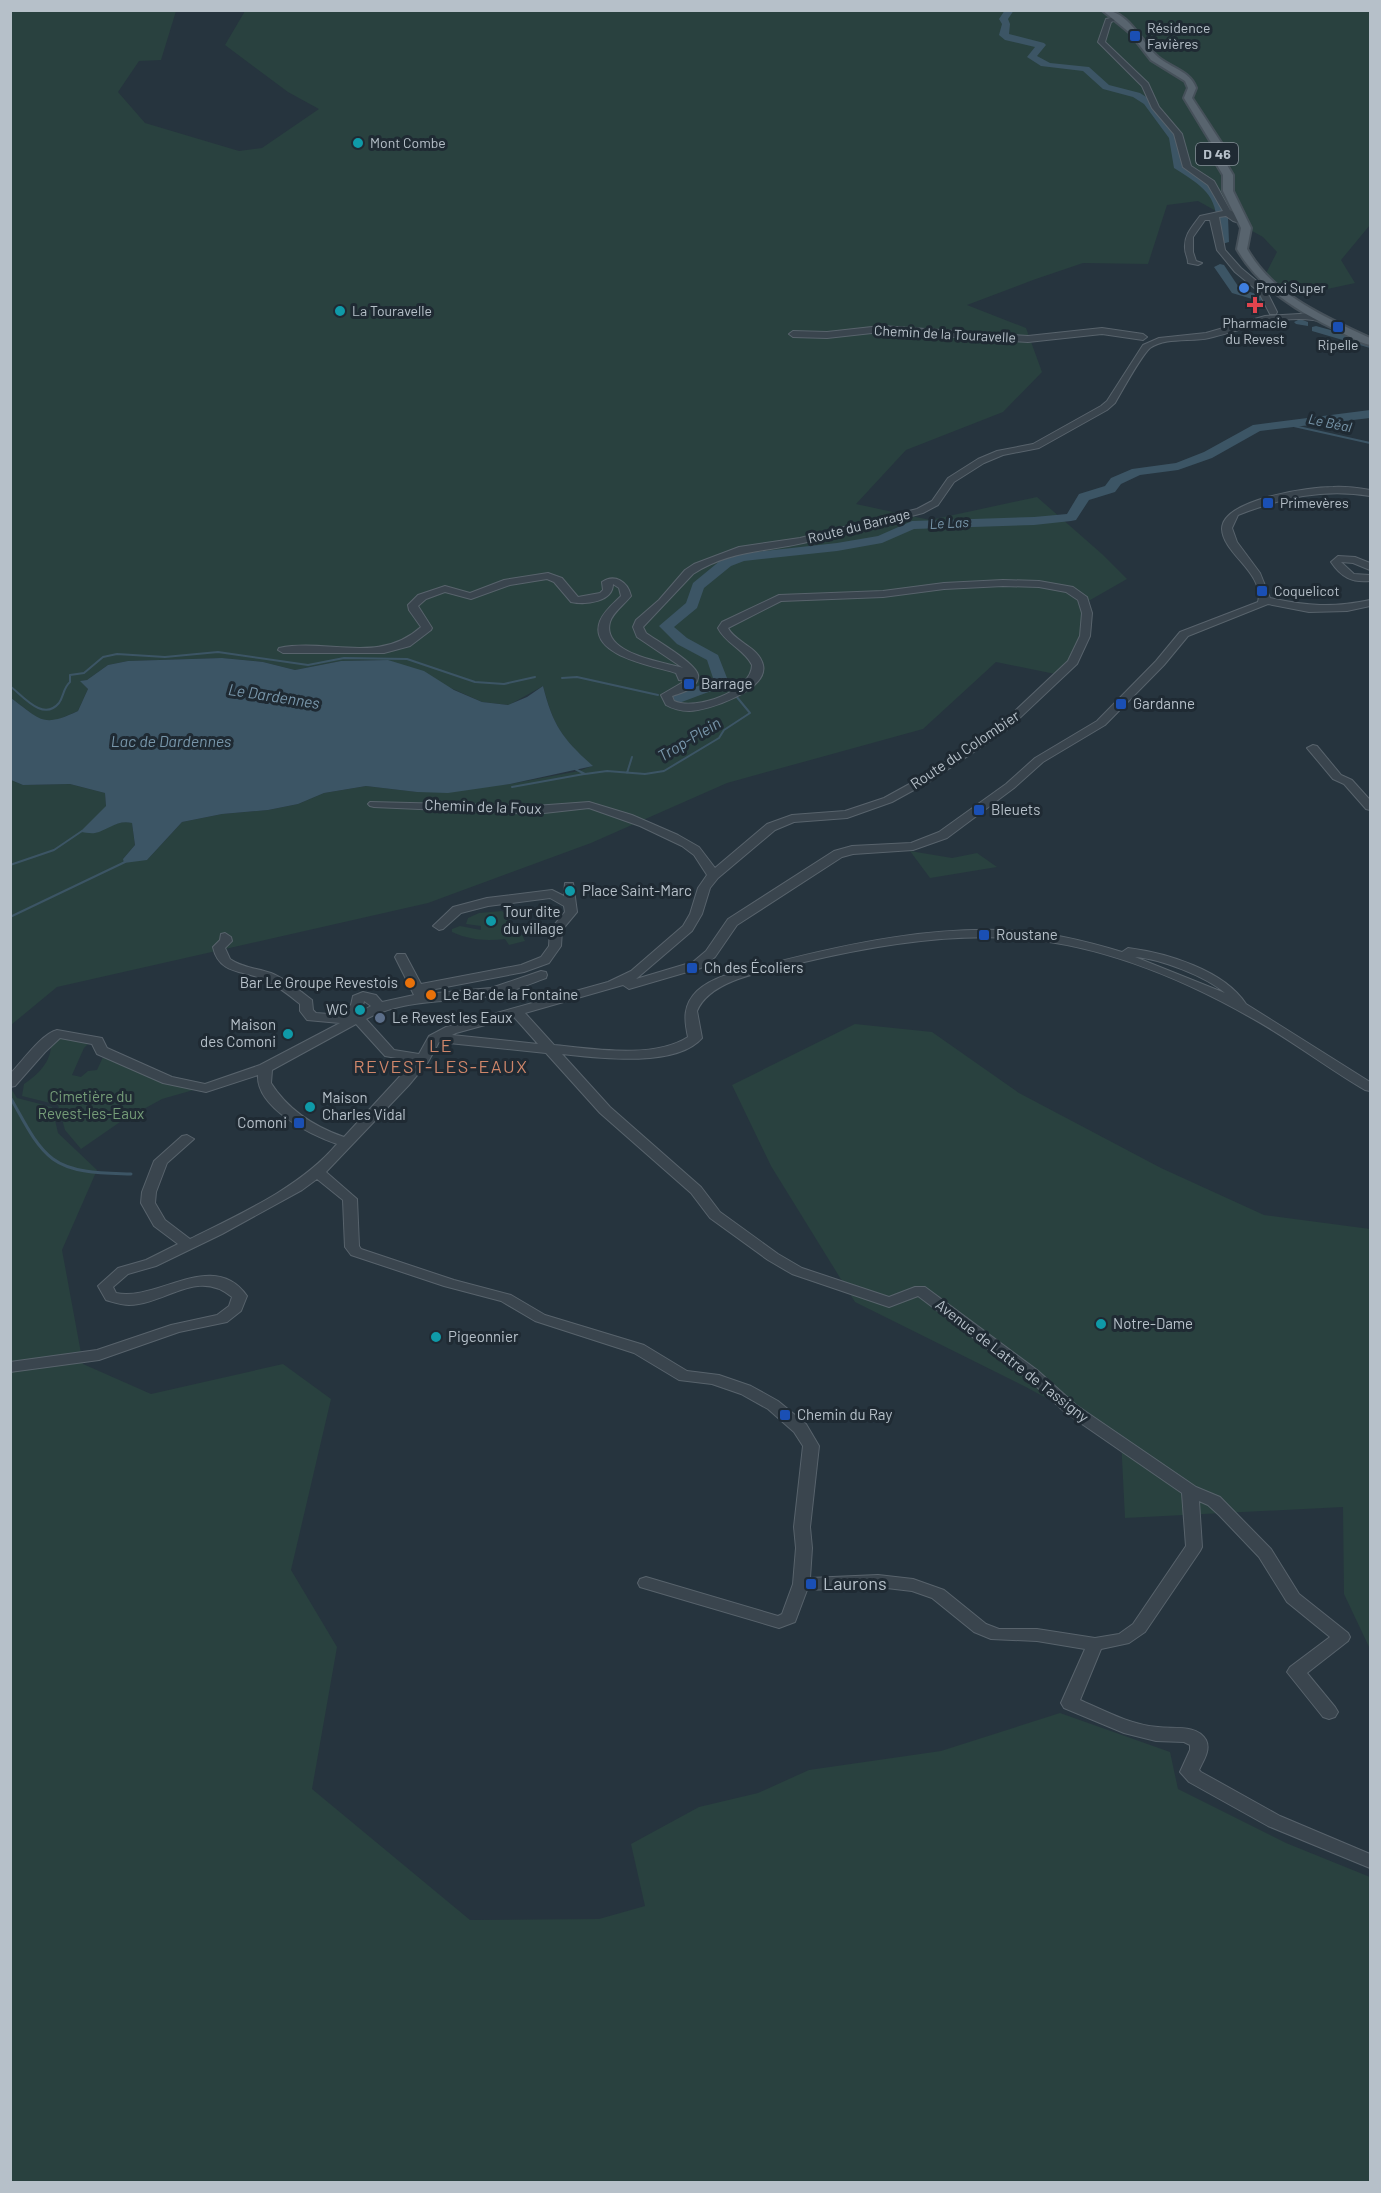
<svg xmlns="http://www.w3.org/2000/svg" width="1381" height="2193" font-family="Barlow,sans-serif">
<rect width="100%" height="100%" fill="#26343e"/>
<!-- green -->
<path fill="#29413f" d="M11,11H176L161,60L139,61L118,92L145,123L239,151L262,148L319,109L288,92L225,45L245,11H1370V225L1341,260L1355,283L1290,297L1260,285L1277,252L1263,237L1198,201L1167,205L1148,264L1083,263L1033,280L967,305L1026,328L1042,372L1003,412L906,450L856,504L930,520L1037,497L1102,554L1127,579L1085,603L1086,632L1060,675L996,662L923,729L727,783L591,843L428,903L57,987L11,1025V780L23,785L70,784L105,793L106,806L95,833C106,828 120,819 132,823L135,845L123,859L147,860L182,822L222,814L268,810L298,804L324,793L366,786L417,792L510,784L579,771L592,766C561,737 554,727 543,686L509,705L482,702L388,660L341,661L295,670L263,662L222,658L128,661L108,665L87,680L81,681L88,689L78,711L55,721L40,720L11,698Z
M910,851L952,858L977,853L997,867L930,878Z
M502,911L510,918L509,925L517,937L522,935L525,941L509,945L505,939C485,941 470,940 452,932V929L460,926L481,930V926L466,924L468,918L479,913Z
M855,1024L932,1032L1019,1093L1161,1168L1264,1215L1370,1229V1649L1344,1594L1343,1507L1125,1518L1121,1439L1026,1387L855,1302L771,1166L732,1085Z
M58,1037L91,1041L84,1048L72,1075L81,1077L88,1071L97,1070L104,1055L197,1089L162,1099L120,1122L81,1149L65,1130L58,1105L22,1096L24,1084C38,1075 52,1061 51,1043Z
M10,1087L17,1098L52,1107L58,1133L97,1170L62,1250L83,1364L151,1394L283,1364L331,1399L291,1570L337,1647L312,1789L470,1920L599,1919L645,1906L631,1844L699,1807L758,1793L809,1770L941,1751L1060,1713L1170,1752L1178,1789L1286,1843L1370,1877V2182H11Z"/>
<!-- water -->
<path fill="#3c5565" d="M222,658L263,662L295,670L341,661L388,660L424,671L454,690L482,702L508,705L527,697L543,686C553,726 563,739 593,766L510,784L448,793L417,792L366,786L324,793L298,804L268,810L222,814L182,822L147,860L124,863L123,859L135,845L132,823C118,819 108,830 95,833C90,834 85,832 80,832L106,806L105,793L70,784L23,785L11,780V698C41,720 42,728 78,711L88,689L80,681L87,680L108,665L128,661Z"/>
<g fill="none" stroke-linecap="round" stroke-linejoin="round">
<!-- stream-far1 -->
<path stroke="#3c5565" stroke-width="2" d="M1285,424L1370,443
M562,678L577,677L658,695
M10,686C23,696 43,722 59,703C64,696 63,688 70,682V675L84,673L103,657L117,654L165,657L218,652L308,665L344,658L407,659L475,682L504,684L535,677
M575,769L585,774L607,771L645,774L664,771L719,738L724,730L750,713L736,696
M627,773L632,757
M512,787L584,774
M10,865L54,850L82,831
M10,917L125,862"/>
<!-- stream -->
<path stroke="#3c5565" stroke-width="3" d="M10,1097C22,1117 34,1145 53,1159C73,1174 107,1173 131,1174"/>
<!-- river -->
<path fill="#3c5565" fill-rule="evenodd" d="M1005,10H1014L1008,19L1010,24L1009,34L1044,43L1046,45L1037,56L1050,63L1089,67L1109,85L1140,93L1151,100L1179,138L1183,165L1216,187L1228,217L1229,242L1222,244L1217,241L1219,238C1216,195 1210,191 1174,168L1169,138L1144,104L1133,97L1103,89L1083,71L1041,66L1027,57L1035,47L1005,40L999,35L1002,24L999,19Z
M1220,264L1224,265L1240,289L1263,296V300L1259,301L1232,293L1214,267Z
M1300,319L1308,322V326L1296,324L1294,322Z
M1316,326L1367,340L1370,341V348L1312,331V327Z
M1370,410V418L1260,431L1212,458L1178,470L1140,475L1121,484L1115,492L1089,500L1076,520L1071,521L1034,525L914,529L882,543L837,551L744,561L731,566L704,588L697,608L674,627L687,638L718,655L727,678L722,687L679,703L674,704L667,700L669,697L711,681L713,678L707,660L677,644L659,626L686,603L693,583L721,560L737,554L837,543L878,536L912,521L1034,517L1067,514L1079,494L1105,486L1111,478L1132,469L1176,463L1204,452L1253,425Z"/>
<defs>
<path id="minor" d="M1115,17L1118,19L1111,22L1105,42L1148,83L1159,107L1182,134L1191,166L1214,181L1230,210L1247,222L1243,224L1233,221L1226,216L1219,217L1225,250L1241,268L1265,288L1277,312L1276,314H1270L1258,291L1235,272L1217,250L1210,220H1205L1193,237V252L1196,261L1202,263L1198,265L1188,263C1188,257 1185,254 1185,248C1184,235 1192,227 1200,216L1223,211L1208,185L1183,167L1174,134L1152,108L1142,86L1098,42L1106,19Z
M1316,313L1331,320L1327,323C1287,311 1248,329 1209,338C1191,342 1166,337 1150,348C1141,356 1122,391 1115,403L1107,410L1039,448L1003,455L984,463L954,482L938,505L923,513C883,523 843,534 803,543C764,552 727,551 693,574L643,627L646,633C655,640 702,666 698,678C696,689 681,693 672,696L674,701C696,711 752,691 752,665C744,649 726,644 718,628L722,622L779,595L883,591L944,583L1003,580L1039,581L1073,587L1087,597L1092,613L1090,636L1077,664L1008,729L932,780L892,802L847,818L794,822L775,830L718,878L710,888L702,914L692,931L636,979L693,962L706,951L728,919L834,851L852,846L911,843L939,832L1006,784L1035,758L1097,721L1156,661L1180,632L1258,602C1265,573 1223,554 1222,529C1222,499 1310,487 1333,487C1346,486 1358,488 1370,490V496C1323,488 1282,498 1238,515L1232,528L1237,542L1260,573L1270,598C1308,606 1332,608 1370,600V606L1347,611L1309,612L1268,604L1188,636L1164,665L1105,725L1043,762L1014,788L947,838L913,850L853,854L842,857L737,925L715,957L701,968L629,989L623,985L525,1013L554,1045C594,1049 654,1059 688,1037C684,1019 683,1005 697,991C716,974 745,970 769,964C850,943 936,925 1020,931C1054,933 1089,942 1122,952L1128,948C1167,953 1224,970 1246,1004L1370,1082V1091L1365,1090C1326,1067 1290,1039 1250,1017C1183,979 1103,946 1025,939C953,932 870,946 800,963C769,971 711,978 697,1011L702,1038C676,1068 598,1058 562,1054L610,1107L701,1187L720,1212L778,1254L802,1268L889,1297L915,1287H925L1037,1370L1076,1405L1196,1487L1220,1497L1271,1549L1299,1594L1348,1633L1350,1637L1348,1641L1307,1673L1335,1707L1338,1712L1335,1717L1329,1719L1323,1717L1287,1672L1290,1667L1330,1637L1287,1602L1259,1557L1219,1515L1208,1505L1199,1501L1202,1547L1200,1551L1145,1632L1129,1643L1101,1649L1080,1700C1105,1711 1131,1725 1158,1727C1173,1729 1197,1724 1206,1740C1211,1750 1203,1761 1199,1770L1201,1772L1280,1816L1370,1854V1868L1268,1826L1189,1782L1180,1772L1190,1750V1745L1184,1742L1156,1741L1124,1733L1064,1708L1061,1703L1085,1649L1037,1641L991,1639L974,1632L932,1598L912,1591L878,1587L807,1590L795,1622L779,1628L640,1587L638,1583L640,1579L646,1577L778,1616L782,1614L793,1584L796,1548L794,1527L803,1446L794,1432L768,1409L741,1394L712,1384L679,1380L634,1353L535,1321L501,1301L444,1286L351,1255L345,1247L343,1200L317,1179L302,1190L222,1234L156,1266L128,1274L113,1287L116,1293C158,1302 213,1248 247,1296L241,1311L227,1322L179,1332L99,1360L10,1372V1362L97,1350L171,1325L217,1315L229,1306L232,1297C197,1268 167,1304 129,1305C122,1305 113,1302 106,1300L98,1286L118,1268L146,1260L178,1244L154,1226L141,1203L142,1192L154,1161L182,1136L187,1135L194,1139L167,1163L156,1192L155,1203L165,1220L190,1239C240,1214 301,1187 337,1144C311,1135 256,1108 258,1075L206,1092L163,1083L97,1054L92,1044L60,1038L45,1052L15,1086L10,1087V1074C22,1062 41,1034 57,1030L102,1038L107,1048L172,1077L205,1084L260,1065L340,1023L307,1020L300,1011V1004C289,995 278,986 265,980C244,970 219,975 213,947L220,940L221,934L225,933L231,937L232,941L225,948L230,959C243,968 257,968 271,973C286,979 299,990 312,1000L313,1010L316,1013L342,1015L343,1010L351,1005L353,996L363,992L376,995L382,1002L414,995L395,957L397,954H405L421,984L521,965L541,957L549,946L550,930L565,912L564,906L550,898L488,906L461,913L443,929L439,930L433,926L453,907L487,898L552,890L564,896L565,883H573L577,912L562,930L561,946L549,963L524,972L425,991L426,994L491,988L541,971L546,972L547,975L546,978C529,984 510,993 493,996C449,1003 406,998 366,1019L394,1050L419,1054L429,1036L446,1027L608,982L631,971L683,926L690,914L698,888L707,875L694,855L682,846L640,826L589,808L535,814L374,807L370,806L368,804L370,802L535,806L589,802L632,815L678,835L699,847L715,868L767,824L792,815L845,811L884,798L924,776L1000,725L1068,661L1080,636L1082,613L1078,600L1066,592L1039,587L1003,586L944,589L883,597L781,601L728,628C736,643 759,647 763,665C769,690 707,711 689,711C681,711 673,709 666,705L661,695L685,681L679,680L676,673C655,666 587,656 600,621C604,611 614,603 621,596L619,588L613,584C613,602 586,605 571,602L554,582L547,579L510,585L471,599L445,592L426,599L418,606L432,628L431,630L410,646L384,653H283L278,650L279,648C328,638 379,665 421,627L409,610L408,605L418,595L445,586L470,593L504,580L548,573L562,578L578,597L600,593L603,590L602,582C615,573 628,582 631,596C625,604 613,612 610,622C601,654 663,662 683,668L637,637L633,627L636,620L659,600L685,570L694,564L739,547L800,538L917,509L932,501L948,478L978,459L997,451L1033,444L1101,406L1107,401L1143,345L1159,338L1206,333L1265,316ZM1135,957C1161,959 1205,976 1225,993ZM364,1001L371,1006L355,1015L363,1006ZM514,1017L538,1044L452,1035L456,1033ZM356,1024L385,1056L414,1061L344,1137C313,1126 288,1110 271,1083L272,1070ZM439,1042L546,1053L600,1113L691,1193L710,1218L768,1260L792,1274L889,1307L918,1296L1027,1378L1066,1413L1182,1493L1186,1546L1133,1624L1119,1634L1095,1638L1037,1629H999L986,1624L944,1590L913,1579L878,1575L810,1578L812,1548L810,1527L819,1446L806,1424L778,1401L751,1386L719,1375L687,1371L644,1345L545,1315L511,1295L454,1280L361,1249L359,1246L357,1199L326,1172L409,1085L428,1062Z
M881,326L1028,336L1102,328L1143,334L1147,337L1143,340L1102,334L1028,342L881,332L827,338L793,337L789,334L793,331L827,332Z
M1338,556L1355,557L1370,563V570L1353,563L1341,562L1354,574L1370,575V581C1352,583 1341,577 1331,562Z
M1313,745L1317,746L1341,775L1352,780L1370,800V810L1366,809L1344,784L1333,779L1307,748Z"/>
<path id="major" d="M1102,10C1129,10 1140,41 1158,57C1171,68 1190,71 1196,88L1192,98L1222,144L1221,155L1233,175V191L1251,228L1247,249C1273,295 1325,317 1370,338V345C1360,343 1350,337 1341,332C1300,313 1260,289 1237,249L1241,228L1223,191V175L1211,155L1212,144L1184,98L1188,88L1185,81L1151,60L1130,33Z"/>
</defs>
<!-- minor casing -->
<use href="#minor" stroke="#58636c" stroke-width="2"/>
<!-- major casing -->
<use href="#major" stroke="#46515a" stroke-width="4"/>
<!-- minor -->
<use href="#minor" fill="#3a454e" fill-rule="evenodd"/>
<!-- major -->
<use href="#major" fill="#58646e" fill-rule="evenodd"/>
</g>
<!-- markers -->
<g fill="#1a4fb4" stroke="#1f2a33" stroke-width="2">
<rect x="1129" y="30" width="12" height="12" rx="3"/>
<rect x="1332" y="321" width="12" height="12" rx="3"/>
<rect x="1262" y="497" width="12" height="12" rx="3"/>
<rect x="1256" y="585" width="12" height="12" rx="3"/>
<rect x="683" y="678" width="12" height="12" rx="3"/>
<rect x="1115" y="698" width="12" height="12" rx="3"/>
<rect x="973" y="804" width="12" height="12" rx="3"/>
<rect x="978" y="929" width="12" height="12" rx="3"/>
<rect x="686" y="962" width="12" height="12" rx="3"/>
<rect x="293" y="1117" width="12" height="12" rx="3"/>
<rect x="779" y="1409" width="12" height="12" rx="3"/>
<rect x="805" y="1578" width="12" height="12" rx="3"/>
</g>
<g fill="#0f9aa8" stroke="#1f2a33" stroke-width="2">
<circle cx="358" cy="143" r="6"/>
<circle cx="340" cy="311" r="6"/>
<circle cx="570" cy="891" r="6"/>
<circle cx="491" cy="921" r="6"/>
<circle cx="360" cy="1010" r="6"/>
<circle cx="288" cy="1034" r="6"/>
<circle cx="310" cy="1107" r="6"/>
<circle cx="1101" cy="1324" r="6"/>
<circle cx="436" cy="1337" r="6"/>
</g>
<circle fill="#3f7fe0" stroke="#1f2a33" stroke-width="2" cx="1244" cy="288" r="6"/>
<path fill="#e0444e" stroke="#1f2a33" stroke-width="2" d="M1252 296h6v6h6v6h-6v6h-6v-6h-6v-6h6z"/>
<g fill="#e8710a" stroke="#1f2a33" stroke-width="2">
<circle cx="410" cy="983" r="6"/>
<circle cx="431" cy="995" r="6"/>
</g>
<circle fill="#5c6f8a" stroke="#1f2a33" stroke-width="2" cx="380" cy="1018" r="6"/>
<g text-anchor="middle" stroke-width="6" stroke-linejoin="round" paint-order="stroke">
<!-- far-poi labels -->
<g font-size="14" fill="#b6c0c9" stroke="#1f2a33" text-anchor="start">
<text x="1147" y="33">Résidence<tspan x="1147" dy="16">Favières</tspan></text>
<text x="370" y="148">Mont Combe</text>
<text x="1256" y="293">Proxi Super</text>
<text x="352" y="316">La Touravelle</text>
<text x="1255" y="328" text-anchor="middle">Pharmacie<tspan x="1255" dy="16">du Revest</tspan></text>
<text x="1338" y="350" text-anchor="middle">Ripelle</text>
<text x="1280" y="508">Primevères</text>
<text x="1274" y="596">Coquelicot</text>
</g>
<!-- shield labels -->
<rect fill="#1f2a33" stroke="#89939c" stroke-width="1.5" x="1196" y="143" width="42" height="22" rx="4.5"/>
<g font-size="14" font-weight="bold" fill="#b6c0c9">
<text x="1217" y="159">D 46</text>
</g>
<!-- far-street labels -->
<g font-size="14" fill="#b6c0c9" stroke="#1f2a33">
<text transform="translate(945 334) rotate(3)" y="5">Chemin de la Touravelle</text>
<text transform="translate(859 526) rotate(-14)" y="5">Route du Barrage</text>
</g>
<!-- far-water labels -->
<g font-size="14" font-style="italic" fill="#7896aa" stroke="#1f2a33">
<text transform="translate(1330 423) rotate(12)" y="5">Le Béal</text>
<text transform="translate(949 523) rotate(-3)" y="5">Le Las</text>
</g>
<!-- poi labels -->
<g font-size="15" fill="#b6c0c9" stroke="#1f2a33" text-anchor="start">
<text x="701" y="689">Barrage</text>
<text x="1133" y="709">Gardanne</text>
<text x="991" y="815">Bleuets</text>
<text x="582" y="896">Place Saint-Marc</text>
<text x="503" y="917">Tour dite<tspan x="503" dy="17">du village</tspan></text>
<text x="996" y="940">Roustane</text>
<text x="704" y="973">Ch des Écoliers</text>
<text x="398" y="988" text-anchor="end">Bar Le Groupe Revestois</text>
<text x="443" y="1000">Le Bar de la Fontaine</text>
<text x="348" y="1015" text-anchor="end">WC</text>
<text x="392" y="1023">Le Revest les Eaux</text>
<text x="276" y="1030" text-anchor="end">Maison<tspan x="276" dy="17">des Comoni</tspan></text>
<text x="322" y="1103">Maison<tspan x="322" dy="17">Charles Vidal</tspan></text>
<text x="287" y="1128" text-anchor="end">Comoni</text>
<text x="1113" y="1329">Notre-Dame</text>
<text x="448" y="1342">Pigeonnier</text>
<text x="797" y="1420">Chemin du Ray</text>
</g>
<!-- street labels -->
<g font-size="15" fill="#b6c0c9" stroke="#1f2a33">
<text transform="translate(965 750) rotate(-34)" y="5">Route du Colombier</text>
<text transform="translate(483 807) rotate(2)" y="5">Chemin de la Foux</text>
<text transform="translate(1012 1361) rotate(38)" y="5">Avenue de Lattre de Tassigny</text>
</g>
<!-- park labels -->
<g font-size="15" fill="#759d78" stroke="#1f2a33">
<text x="91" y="1102">Cimetière du<tspan x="91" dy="17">Revest-les-Eaux</tspan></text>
</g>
<!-- water labels -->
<g font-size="16" font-style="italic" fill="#7896aa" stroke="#1f2a33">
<text transform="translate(274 696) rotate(9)" y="6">Le Dardennes</text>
<text transform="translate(689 739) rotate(-31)" y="6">Trop-Plein</text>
<text x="171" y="747">Lac de Dardennes</text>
</g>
<!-- quarter labels -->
<g font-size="18" letter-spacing="1.5" fill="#cf866a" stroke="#1f2a33">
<text x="441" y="1052">LE<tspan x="441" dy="21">REVEST-LES-EAUX</tspan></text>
</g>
<!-- near-poi labels -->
<g font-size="18" fill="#b6c0c9" stroke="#1f2a33" text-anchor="start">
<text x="823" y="1590">Laurons</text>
</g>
</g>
<!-- border -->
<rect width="1381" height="2193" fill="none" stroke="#b6c0c9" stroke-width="24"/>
</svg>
